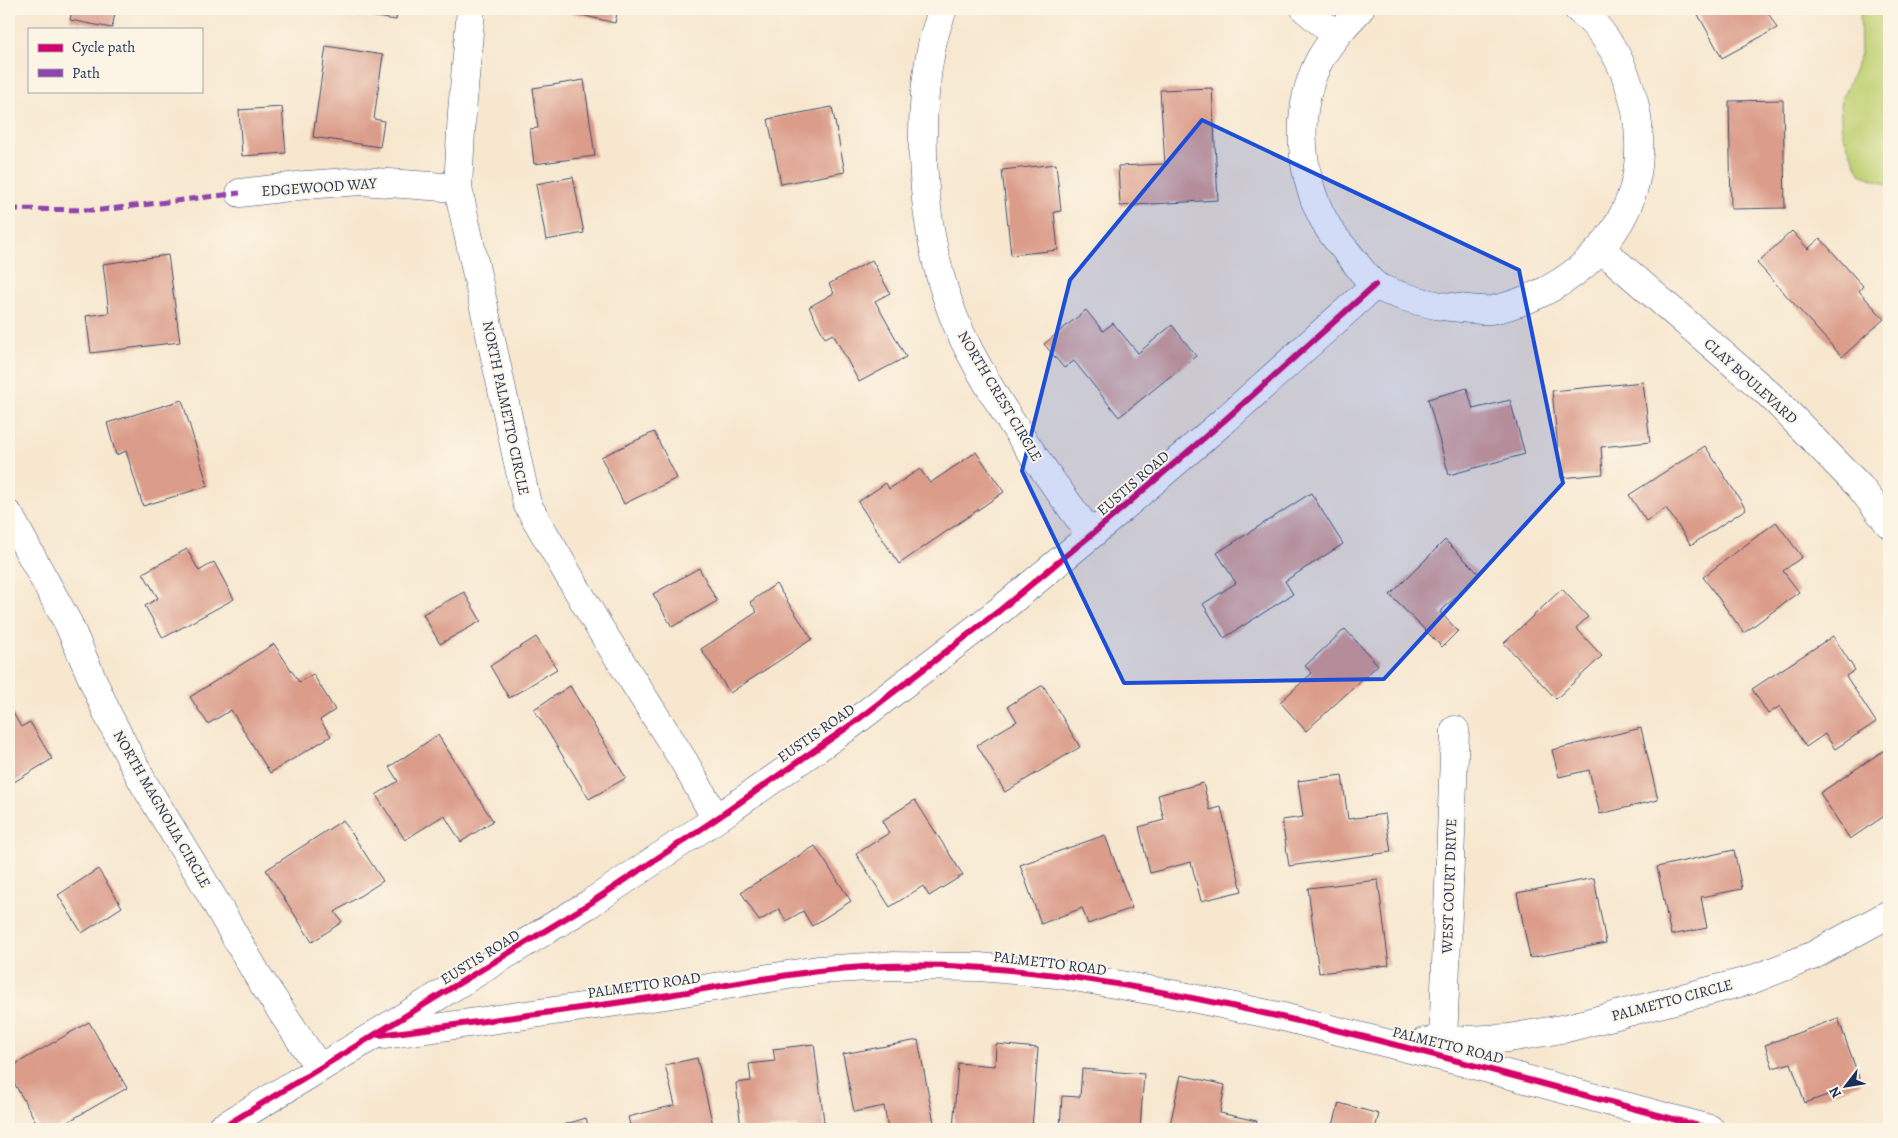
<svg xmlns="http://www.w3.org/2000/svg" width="1898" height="1138" font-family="Alegreya,serif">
<rect width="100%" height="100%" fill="#fcf5e5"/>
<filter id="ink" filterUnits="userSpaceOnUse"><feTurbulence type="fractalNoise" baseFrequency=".02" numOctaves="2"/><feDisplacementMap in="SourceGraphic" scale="10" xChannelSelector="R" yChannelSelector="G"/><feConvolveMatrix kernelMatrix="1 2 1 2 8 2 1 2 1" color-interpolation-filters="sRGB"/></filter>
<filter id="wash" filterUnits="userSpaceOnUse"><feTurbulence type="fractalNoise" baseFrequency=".0096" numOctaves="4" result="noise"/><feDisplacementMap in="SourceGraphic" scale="20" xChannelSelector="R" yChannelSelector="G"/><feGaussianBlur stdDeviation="1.12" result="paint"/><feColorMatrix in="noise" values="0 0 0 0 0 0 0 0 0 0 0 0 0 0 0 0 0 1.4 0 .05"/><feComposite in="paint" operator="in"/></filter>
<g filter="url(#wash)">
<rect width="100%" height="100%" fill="#f7e7cf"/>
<!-- green -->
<path fill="#c1d173" stroke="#6e8068" d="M1860,9H1889V185L1860,174L1842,132L1840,104L1861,54Z"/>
<g id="blocks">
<!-- building -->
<path fill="#db9c8a" d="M72,9H116L112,28L70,20Z
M355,9H398L396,20L355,14Z
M556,9H618L615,23Z
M1695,9H1766L1777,28L1722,58Z
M326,46L383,55L374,119L384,121L380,147L313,137Z
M584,80L595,156L534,164L530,129L538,128L533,88Z
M1212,88L1218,200L1120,206L1118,166L1165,164L1160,90Z
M1783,100L1785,208L1731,209L1729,101Z
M282,107L286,153L242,156L239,110Z
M832,107L845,172L781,184L768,119Z
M1056,164L1061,211L1054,212L1058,250L1011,255L1002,170Z
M573,177L584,233L546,240L536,184Z
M1792,231L1808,249L1820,238L1863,286L1859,291L1884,319L1842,357L1757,263Z
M168,255L180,342L91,353L86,316L109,313L103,264Z
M872,260L890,293L875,301L906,357L859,382L833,334L825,338L809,307L834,293L829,284Z
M1086,310L1103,331L1113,323L1138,353L1172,325L1196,356L1119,417L1074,361L1064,368L1044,344Z
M1643,382L1650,442L1601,447L1603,474L1561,478L1552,391Z
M1467,388L1473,409L1510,400L1525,454L1449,475L1428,399Z
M182,400L208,486L143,506L126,451L116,455L107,423Z
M654,432L677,478L624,504L601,457Z
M1705,446L1746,509L1691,545L1666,508L1646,521L1629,495Z
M976,452L1004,492L899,564L858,502L886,483L889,489L920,469L930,483Z
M1311,493L1343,544L1285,581L1293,594L1224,638L1203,604L1236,583L1217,553Z
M1776,522L1802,557L1783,571L1799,592L1744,633L1703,577Z
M1445,540L1479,574L1440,612L1458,631L1442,647L1390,595Z
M187,549L199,571L214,562L234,599L163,638L145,606L158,598L143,573Z
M699,568L717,601L672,627L653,594Z
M776,584L812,639L730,693L701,649L757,612L750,602Z
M1562,589L1588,617L1576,628L1602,656L1556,699L1504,643Z
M464,592L481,621L440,644L423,614Z
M1345,629L1378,665L1306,731L1280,702L1312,673L1305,666Z
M1833,636L1855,670L1846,676L1876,722L1835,749L1825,734L1806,747L1780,706L1768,714L1752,689Z
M536,637L557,669L509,698L490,666Z
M274,644L299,682L313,674L335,710L320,720L331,736L270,773L231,710L208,724L190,697Z
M1043,685L1080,747L1005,792L977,745L1017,721L1008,706Z
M570,686L626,778L589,799L534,709Z
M9,706L21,727L30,722L52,759L9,785Z
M1641,728L1658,800L1600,814L1589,770L1559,777L1552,750Z
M438,735L493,821L461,842L444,815L405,840L376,795L398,781L389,767Z
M1889,747V813L1850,839L1820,793Z
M1342,775L1348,819L1385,814L1391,852L1289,866L1282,820L1303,817L1298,781Z
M1203,783L1210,810L1221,807L1242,891L1201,901L1191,862L1150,873L1139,827L1164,820L1158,795Z
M915,800L963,875L929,896L923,886L890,907L856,854L889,833L882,821Z
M343,820L383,881L335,912L342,922L312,942L266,870Z
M1105,835L1132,908L1088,924L1082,908L1041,924L1020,865Z
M815,846L851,901L812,926L803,911L786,921L779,909L759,921L741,892Z
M1734,850L1742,889L1701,897L1707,928L1671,935L1657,867Z
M98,869L122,907L82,933L58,895Z
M1594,878L1606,943L1530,958L1517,893Z
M1378,880L1389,965L1319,973L1308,888Z
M1838,1018L1861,1083L1805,1103L1791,1063L1773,1068L1765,1045Z
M89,1022L127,1088L55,1129H40L9,1074V1068Z
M918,1040L934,1123L900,1129H888L884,1106L854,1112L843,1054Z
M814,1044L825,1129H797L796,1126L768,1129H741L736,1083L751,1081L749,1064L775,1061L773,1049Z
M996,1044L1038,1048L1032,1129H953L958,1063L995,1066Z
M697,1058L714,1129H631L628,1117L675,1105L665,1065Z
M1082,1069L1144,1074L1140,1129H1060L1062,1096L1080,1097Z
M1181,1075L1225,1085L1220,1113L1257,1121L1255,1129H1169Z
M1339,1103L1379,1114L1375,1129H1332Z
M586,1118L589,1129H550Z"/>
</g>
</g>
<g filter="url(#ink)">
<use href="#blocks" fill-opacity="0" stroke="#3c4b6f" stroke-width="1"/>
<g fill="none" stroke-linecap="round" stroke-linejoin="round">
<defs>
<path id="street" d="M471,9L462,112L458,188L527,504L599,627L685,763L716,819
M943,9C939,21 934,33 932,45C913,141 923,264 970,352C1004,417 1048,476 1091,535
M1305,9L1336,35
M1360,9C1345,25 1330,41 1319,61C1293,113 1299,180 1329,229C1334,237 1341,245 1347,252C1356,262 1364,276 1374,284C1383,292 1428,304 1441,306C1457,307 1475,311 1491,310C1504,308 1518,303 1530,298C1590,273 1637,220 1639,153C1641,100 1620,43 1578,9
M240,193L306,185L361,181L458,188
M1601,249L1771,396L1859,486L1889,524
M9,515L68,623L108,715L144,784L202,879L258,976L319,1068
M385,1035L666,995L818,970L886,966L979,967L1057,974L1178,995L1283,1017L1466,1063L1710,1129
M1424,1042L1509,1038L1567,1028L1751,980L1812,956L1889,914
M1443,1042L1455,730
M220,1129L589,904L716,819L852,724L999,611L1091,535L1226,419L1375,285"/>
</defs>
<!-- street casing -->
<use href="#street" stroke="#3c4b6f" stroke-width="29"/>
<!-- street -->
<use href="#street" stroke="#fff" stroke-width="28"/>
<!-- quiet -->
<path stroke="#8e44ad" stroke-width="5" stroke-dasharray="10 5" stroke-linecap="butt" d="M9,209L101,210L240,193"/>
<defs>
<path id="cycleway" d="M379,1035C476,1022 573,1010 669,995C741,983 812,968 885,966C999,962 1111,981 1222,1004C1387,1039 1548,1086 1710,1129
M220,1129L589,904L716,819L852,724L999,611L1091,535L1226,419L1375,285"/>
</defs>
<!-- cycleway casing -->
<use href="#cycleway" stroke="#fcf5e5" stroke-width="9"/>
<!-- cycleway -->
<use href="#cycleway" stroke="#d6006c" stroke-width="6"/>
</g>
</g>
<!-- marked area -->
<path fill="#1d4ed8" fill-opacity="0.2" stroke="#1d4ed8" stroke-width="4" stroke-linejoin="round" d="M1202,120L1519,270L1563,483L1384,679L1124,683L1022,471L1070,280Z"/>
<g text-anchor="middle" stroke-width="4" stroke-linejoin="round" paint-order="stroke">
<!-- street labels -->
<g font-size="15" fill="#1b2f5e" stroke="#fcf5e5">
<text transform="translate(319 187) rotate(-4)" y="5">EDGEWOOD WAY</text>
<text transform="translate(1751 381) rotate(42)" y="5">CLAY BOULEVARD</text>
<text transform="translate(1000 396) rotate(59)" y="5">NORTH CREST CIRCLE</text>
<text transform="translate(506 408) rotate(78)" y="5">NORTH PALMETTO CIRCLE</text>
<text transform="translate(1133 483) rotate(-41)" y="5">EUSTIS ROAD</text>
<text transform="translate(816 733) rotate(-35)" y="5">EUSTIS ROAD</text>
<text transform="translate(162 809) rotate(60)" y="5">NORTH MAGNOLIA CIRCLE</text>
<text transform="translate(1449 886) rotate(-88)" y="5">WEST COURT DRIVE</text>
<text transform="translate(480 957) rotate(-32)" y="5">EUSTIS ROAD</text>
<text transform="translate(1050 963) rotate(7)" y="5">PALMETTO ROAD</text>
<text transform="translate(644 985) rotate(-8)" y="5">PALMETTO ROAD</text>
<text transform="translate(1672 1000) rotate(-15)" y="5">PALMETTO CIRCLE</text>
<text transform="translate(1448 1045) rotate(14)" y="5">PALMETTO ROAD</text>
</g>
</g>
<!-- margin -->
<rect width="1898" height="1138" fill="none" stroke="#fcf5e5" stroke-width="30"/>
<!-- legend -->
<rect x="28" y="28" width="175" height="65" fill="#fcf5e5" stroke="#a2a6af"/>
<rect x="38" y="44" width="25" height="8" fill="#d6006c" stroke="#a2a6af"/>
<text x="72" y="52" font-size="15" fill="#1b2f5e">Cycle path</text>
<rect x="38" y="69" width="25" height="8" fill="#8e44ad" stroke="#a2a6af"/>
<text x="72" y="78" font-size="15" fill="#1b2f5e">Path</text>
<!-- north arrow -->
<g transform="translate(1846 1086) rotate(239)" stroke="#fcf5e5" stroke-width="4" paint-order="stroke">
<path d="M0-4L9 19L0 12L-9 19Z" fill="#1b2f5e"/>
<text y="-8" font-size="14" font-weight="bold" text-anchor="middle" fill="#1b2f5e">N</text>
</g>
</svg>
